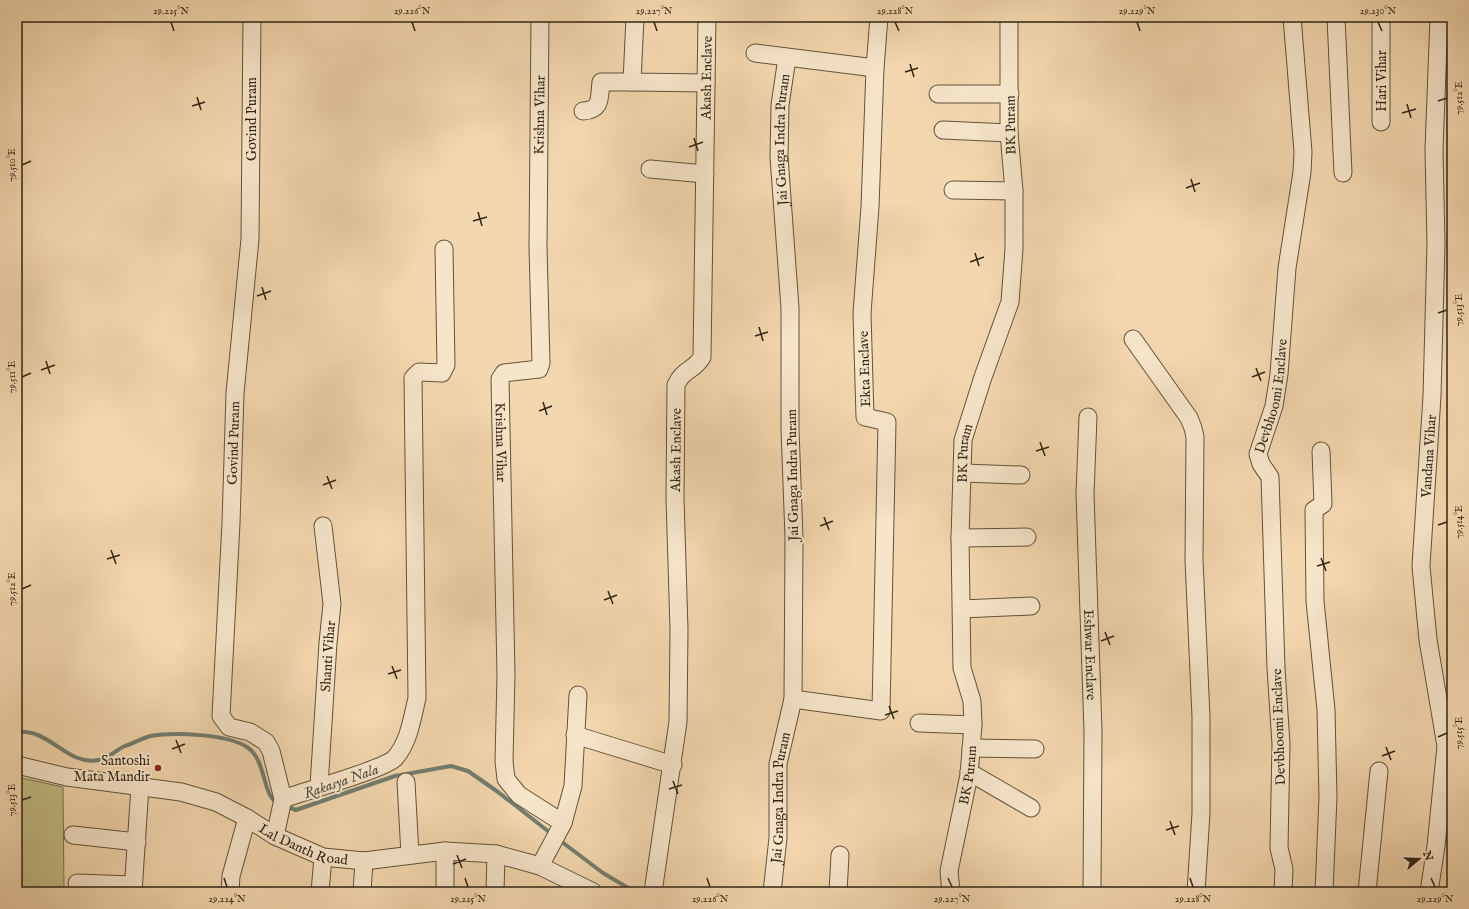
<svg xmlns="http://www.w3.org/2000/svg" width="1469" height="909" font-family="'IM FELL English',serif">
<rect width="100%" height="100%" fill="#f3d7ae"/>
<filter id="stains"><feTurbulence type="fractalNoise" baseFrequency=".005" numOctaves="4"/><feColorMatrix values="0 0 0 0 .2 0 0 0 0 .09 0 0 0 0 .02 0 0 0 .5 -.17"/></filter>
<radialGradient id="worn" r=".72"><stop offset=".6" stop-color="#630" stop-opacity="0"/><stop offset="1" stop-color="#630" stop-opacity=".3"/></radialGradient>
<!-- green -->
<path fill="#c3bc85" stroke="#7a704d" d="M17,777L63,787L64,892H17Z"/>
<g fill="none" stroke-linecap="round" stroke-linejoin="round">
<!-- stream -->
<path stroke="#727e71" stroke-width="4" d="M17,731C23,732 30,732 35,734C57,741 72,765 99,760C108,759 117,749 125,746C134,743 142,738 151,736C174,732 227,734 247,747C267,760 262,797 278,803
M285,806L296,810L395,776L451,766L468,771L498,792L553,835
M558,839L603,873L635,892"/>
<defs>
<g id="minor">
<path d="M252,17L250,239L235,393L231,523L221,716L229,727L250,732L266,742L271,751L283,799L275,836"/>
<path id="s1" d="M540,17L538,247L541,363L539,369L504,373L500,379L506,675L504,761L506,779L519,795L563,823L540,866"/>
<path d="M635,17L632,82L706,83"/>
<path d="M1336,17L1343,173"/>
<path d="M755,53L875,68"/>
<path d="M938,94H1010"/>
<path d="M583,111C602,110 599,98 601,82H632"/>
<path d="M1381,122V17"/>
<path d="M943,130L1009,133"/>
<path d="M650,169L705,174"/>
<path d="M953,190L1014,191"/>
<path d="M1133,339L1189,418L1193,428L1195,437L1194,560L1201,717V813L1196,892"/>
<path id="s2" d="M1088,417L1085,494L1093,731L1092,892"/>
<path d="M1321,451L1323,504L1314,510L1315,601L1326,710L1328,797L1324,892"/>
<path d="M963,473L1021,475"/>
<path d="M960,538L1027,537"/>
<path d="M962,609L1031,606"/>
<path d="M793,699L881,711L887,422L865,417L862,313L870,207L875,68L879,17"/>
<path d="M919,723L973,725"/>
<path d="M575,735L673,765"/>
<path d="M971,748L1035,749"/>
<path id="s3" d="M17,765L67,777L181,792L216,802L247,818L275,836L323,857L364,861L445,851L496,854L540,866L593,892"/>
<path d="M969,772L1031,808"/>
<path d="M406,782L410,855"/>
<path id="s4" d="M319,786L328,643L332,604L323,526"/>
<path d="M283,799C302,792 385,769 395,758C409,742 412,719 417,698L413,378L419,372L442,373L446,365L444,249"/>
<path d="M563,823L573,786L578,695"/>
<path d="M73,835L137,842"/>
<path d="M445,851V892"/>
<path d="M77,883L133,885"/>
<path d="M133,892L140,786"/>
<path d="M230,892L231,876L247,818"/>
<path d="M320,892L323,857"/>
<path d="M362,892L364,861"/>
<path d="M495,892L496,854"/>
<path id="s5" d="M653,892L678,722L679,629L675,498L676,385C683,369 694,371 702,357L707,17"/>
<path id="s6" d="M772,892L778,838V764L793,699L794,538L790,429V308L779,157L780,105L787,58"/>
<path d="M838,892L840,855"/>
<path id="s7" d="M951,892L949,871L969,775L973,725L972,701L962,668L960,538L963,440L983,377L1010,302L1014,249V191L1009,133V17"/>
<path id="s8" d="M1283,892L1284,869L1279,848L1281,744L1276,668L1270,477L1261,464L1258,454L1274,406L1279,374L1287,268L1302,172L1303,152L1292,17"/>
<path d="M1367,892L1379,771"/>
<path id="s9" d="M1429,892L1436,846L1446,746L1428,640L1421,566L1432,396L1436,244L1434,150L1439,17"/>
</g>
</defs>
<!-- minor casing -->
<use href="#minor" stroke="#62523b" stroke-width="19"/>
<!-- minor -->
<use href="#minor" stroke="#f7e5ca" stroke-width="17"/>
</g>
<!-- ticks -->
<path fill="none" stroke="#322515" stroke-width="1.5" d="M171,22L174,31M412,22L415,31M654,22L657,31M895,22L899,31M1137,22L1140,31M1378,22L1382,31M910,64L914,77M905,72L918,68M197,97L201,110M1438,101L1447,98M1407,104L1411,118M192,106L205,102M1402,113L1416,109M694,138L698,151M689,147L703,142M22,165L31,161M1191,179L1195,192M1186,188L1200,183M478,212L482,226M473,221L487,217M975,253L979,266M970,262L984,257M262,287L266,300M257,296L271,291M1438,313L1447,310M759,327L763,341M755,336L768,332M46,361L50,374M1256,368L1261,381M41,370L55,365M22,377L31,373M1252,377L1265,372M543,402L547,415M539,411L552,406M1040,442L1045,456M1036,451L1049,447M327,476L332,489M323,485L336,480M824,517L829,530M1438,525L1447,522M820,526L833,521M111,550L116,564M1321,558L1326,571M107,559L120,555M1317,566L1330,562M22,589L31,585M608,591L613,604M604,600L617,595M1105,632L1110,645M1101,641L1114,636M392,666L397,679M388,674L401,670M889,706L894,719M885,715L898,711M1438,737L1447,733M176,740L181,753M1386,747L1391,760M172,749L185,744M1382,756L1395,751M673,781L678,794M669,789L682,785M22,800L31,797M1170,821L1175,835M1166,830L1179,826M457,855L462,868M453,864L466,859M224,878L227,887M465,878L468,887M707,878L710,887M948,878L952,887M1190,878L1193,887M1431,878L1435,887"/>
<!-- markers -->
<circle fill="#8f2418" stroke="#f7e5ca" stroke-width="1.5" cx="158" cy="768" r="4"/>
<g text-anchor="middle" stroke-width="4" stroke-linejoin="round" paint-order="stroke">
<!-- street labels -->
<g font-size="14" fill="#322515" stroke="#f7e5ca">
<text dy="5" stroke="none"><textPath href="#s5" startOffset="827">Akash Enclave</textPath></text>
<text transform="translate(1381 81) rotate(-90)" y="5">Hari Vihar</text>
<text transform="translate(539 115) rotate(-89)" y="5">Krishna Vihar</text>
<text transform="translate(251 119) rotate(-90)" y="5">Govind Puram</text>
<text transform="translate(1010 125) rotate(-91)" y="5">BK Puram</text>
<text dy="5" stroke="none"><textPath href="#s6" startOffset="755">Jai Gnaga Indra Puram</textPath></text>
<text transform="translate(864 369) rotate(-92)" y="5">Ekta Enclave</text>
<text dy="5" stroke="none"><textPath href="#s8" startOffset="502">Devbhoomi Enclave</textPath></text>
<text transform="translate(233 443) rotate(-88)" y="5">Govind Puram</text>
<text dy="5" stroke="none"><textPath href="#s1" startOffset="458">Krishna Vihar</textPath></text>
<text dy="5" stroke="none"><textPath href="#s5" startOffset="444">Akash Enclave</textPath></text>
<text dy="5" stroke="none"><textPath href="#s7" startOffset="443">BK Puram</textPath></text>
<text dy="5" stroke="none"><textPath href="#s9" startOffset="439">Vandana Vihar</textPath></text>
<text transform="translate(792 475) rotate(-91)" y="5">Jai Gnaga Indra Puram</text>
<text dy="5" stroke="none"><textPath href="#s2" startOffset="238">Eshwar Enclave</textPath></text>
<text dy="5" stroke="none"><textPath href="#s4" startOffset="130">Shanti Vihar</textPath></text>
<text transform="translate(1278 727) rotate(-92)" y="5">Devbhoomi Enclave</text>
<text dy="5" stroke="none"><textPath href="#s7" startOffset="119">BK Puram</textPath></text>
<text dy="5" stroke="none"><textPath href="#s6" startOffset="95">Jai Gnaga Indra Puram</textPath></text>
<text dy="5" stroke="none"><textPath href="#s3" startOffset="301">Lal Danth Road</textPath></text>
</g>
<!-- poi labels -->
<g font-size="14" fill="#322515" stroke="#f7e5ca" text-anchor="end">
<text x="150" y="765">Santoshi<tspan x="150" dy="16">Mata Mandir</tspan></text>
</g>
<!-- water labels -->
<g font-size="15" font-style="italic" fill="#525143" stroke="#f7e5ca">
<text transform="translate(341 781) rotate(-19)" y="5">Rakasya Nala</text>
</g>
</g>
<!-- margin -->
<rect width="1469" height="909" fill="none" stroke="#f3d7ae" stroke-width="44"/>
<!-- north arrow -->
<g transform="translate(1419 859) rotate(71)" stroke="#f7e5ca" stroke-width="3" paint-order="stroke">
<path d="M0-3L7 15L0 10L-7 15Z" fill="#322515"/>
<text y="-6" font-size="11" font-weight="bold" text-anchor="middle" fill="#322515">N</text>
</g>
<rect x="22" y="22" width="1425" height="865" fill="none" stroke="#322515" stroke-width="1.5"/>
<g font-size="10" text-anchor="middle" fill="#322515">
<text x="171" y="14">29.225°N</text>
<text x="412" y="14">29.226°N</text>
<text x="654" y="14">29.227°N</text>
<text x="895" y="14">29.228°N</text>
<text x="1137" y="14">29.229°N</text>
<text x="1378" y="14">29.230°N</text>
<text transform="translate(1458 98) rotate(-90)" y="4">79.512°E</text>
<text transform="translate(11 165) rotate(-90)" y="4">79.510°E</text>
<text transform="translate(1458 310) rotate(-90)" y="4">79.513°E</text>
<text transform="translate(11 377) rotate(-90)" y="4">79.511°E</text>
<text transform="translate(1458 522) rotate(-90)" y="4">79.514°E</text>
<text transform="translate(11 589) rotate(-90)" y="4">79.512°E</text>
<text transform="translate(1458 733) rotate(-90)" y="4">79.515°E</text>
<text transform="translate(11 800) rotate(-90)" y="4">79.513°E</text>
<text x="227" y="902">29.224°N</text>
<text x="468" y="902">29.225°N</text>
<text x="710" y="902">29.226°N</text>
<text x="952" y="902">29.227°N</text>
<text x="1193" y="902">29.228°N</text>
<text x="1435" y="902">29.229°N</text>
</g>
<rect width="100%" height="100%" filter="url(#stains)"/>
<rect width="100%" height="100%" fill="url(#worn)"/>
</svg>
